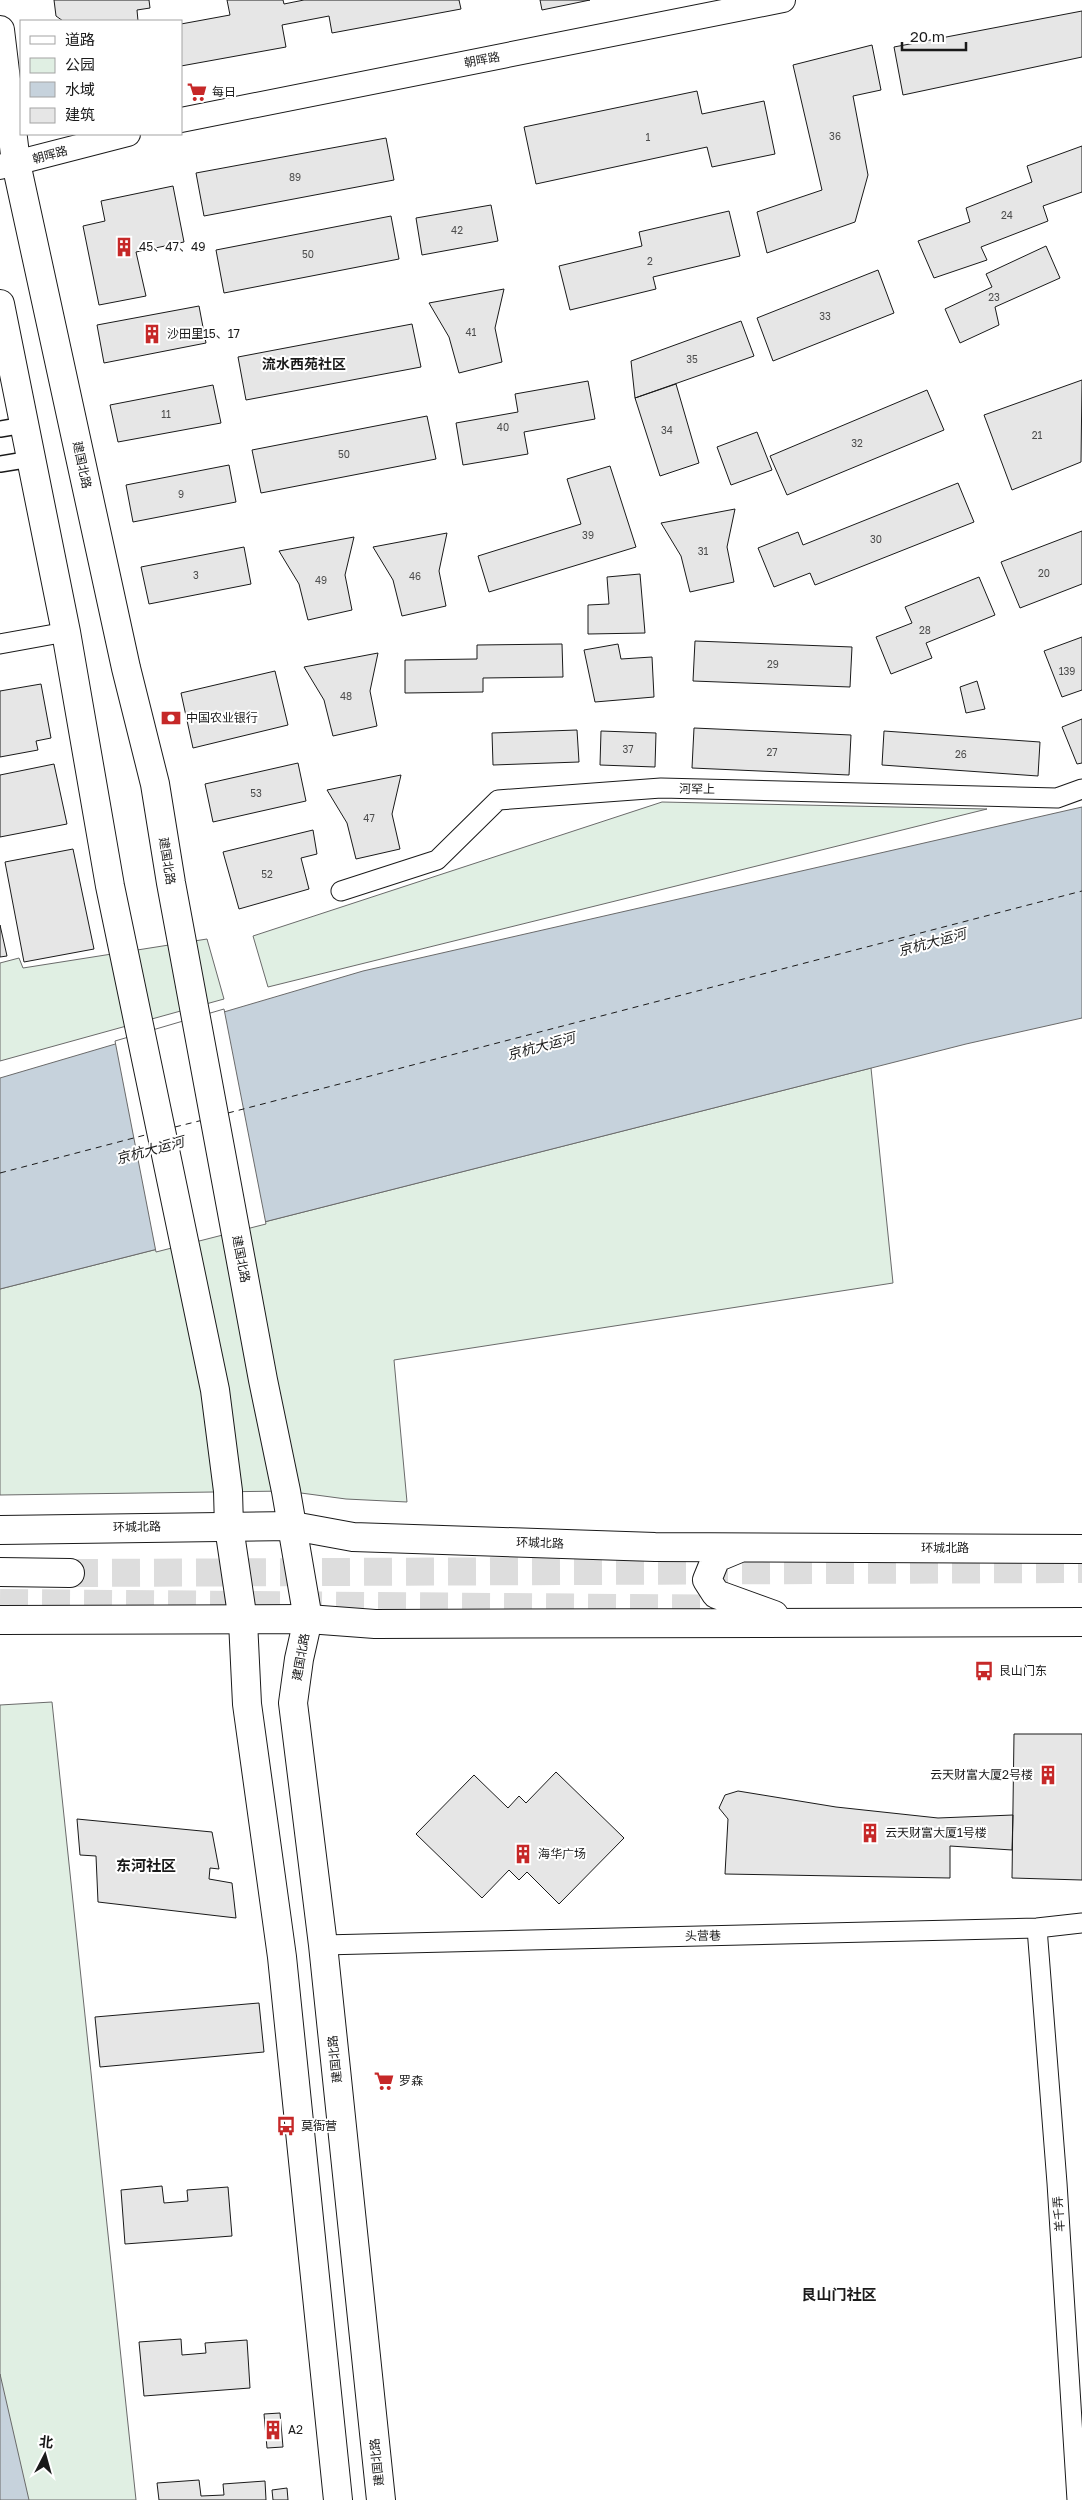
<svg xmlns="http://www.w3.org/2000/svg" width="1082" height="2500" font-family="'Golos Text','Noto Sans SC',sans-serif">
<rect width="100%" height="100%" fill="#fff"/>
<!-- green -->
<path fill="#e0efe3" stroke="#6a6a6a" d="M662,802L987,809L268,987L253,936Z
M207,939L224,999L0,1061V963L19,958L23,968Z
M871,1068L893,1283L394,1360L407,1502L346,1499L286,1491L0,1495V1289Z
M52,1702L136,2500H0V1705Z"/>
<!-- water -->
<path fill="#c6d2dc" stroke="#6a6a6a" d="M1082,807V1018L966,1044L0,1289V1078L363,971Z
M0,2374L29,2500H0Z"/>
<!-- pier -->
<path fill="#fff" stroke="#6a6a6a" d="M224,1009L266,1224L156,1252L115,1041Z"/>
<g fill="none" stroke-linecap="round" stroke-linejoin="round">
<!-- ferry -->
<path stroke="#1a1a1a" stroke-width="1" stroke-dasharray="6 5" stroke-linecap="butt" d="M228,1113L1082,891
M175,1127L203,1120
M0,1173L149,1134"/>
</g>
<!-- building -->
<path fill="#e6e6e6" stroke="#1a1a1a" d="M54,0H149L150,8L137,10L138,21H63L56,16Z
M227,0H283L284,4L304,0H459L461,9L332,33L329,16L282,25L286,47L181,66V24L230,15Z
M540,0H590L542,10Z
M1082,11V57L903,95L894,47Z
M872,45L881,90L853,96L868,175L855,222L767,253L757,212L822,190L793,65Z
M697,91L702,114L764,101L775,154L712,167L707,147L536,184L524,127Z
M386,138L394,180L204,216L196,173Z
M1082,146V192L1043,206L1048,221L981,247L987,260L934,278L918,241L970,222L966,208L1032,182L1027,166Z
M173,186L184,242L136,252L146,296L99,305L83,226L105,221L101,201Z
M491,205L498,241L422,255L416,218Z
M729,211L740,256L653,277L656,289L570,310L559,266L642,246L639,232Z
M391,216L399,259L224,293L216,250Z
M1046,246L1060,278L995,307L999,325L960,343L945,309L992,287L986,274Z
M878,270L894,313L773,361L757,318Z
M504,289L495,328L502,362L459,373L449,337L429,303Z
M199,306L206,343L104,363L97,325Z
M741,321L754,356L635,398L631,361Z
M412,324L421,367L246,400L238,357Z
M1082,380L1081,462L1012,490L984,415Z
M588,381L595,419L524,432L528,454L463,465L456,423L518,412L515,394Z
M676,384L699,463L660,476L635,398Z
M213,385L221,423L118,442L110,405Z
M927,390L944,430L787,495L770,456Z
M427,416L436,459L261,493L252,450Z
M757,432L772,470L731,485L717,447Z
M229,465L236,502L133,522L126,485Z
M610,466L636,547L489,592L478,556L581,524L567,479Z
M958,483L974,522L815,585L810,573L774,587L758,548L798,532L803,545Z
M735,509L727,547L734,582L690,592L681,556L661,523Z
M1082,531V584L1020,608L1001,562Z
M447,533L439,571L446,606L402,616L393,580L373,547Z
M354,537L345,575L352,610L308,620L299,584L279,551Z
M244,547L251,584L149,604L141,567Z
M640,574L645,633L588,634V605L609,604L607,577Z
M979,577L995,615L926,643L932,658L891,674L876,637L912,623L905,607Z
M1082,637V690L1062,697L1044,651Z
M695,641L852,647L850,687L693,681Z
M562,644L563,677L483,678V692L405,693V660L477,659V645Z
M618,644L621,659L652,657L654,697L595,702L584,650Z
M378,653L370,691L377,726L333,736L324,700L304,667Z
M275,671L288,725L193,748L181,693Z
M977,681L985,709L966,713L960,687Z
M41,684L51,738L36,741L38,750L0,757V691Z
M1082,719V763L1077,764L1062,727Z
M694,728L851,735L849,775L692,768Z
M577,730L579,762L493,765L492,733Z
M601,731L656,733L655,767L600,765Z
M884,731L1040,742L1038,776L882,765Z
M298,763L306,801L213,822L205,784Z
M54,764L67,824L0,837V775Z
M401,775L392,814L400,849L356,859L347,823L327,790Z
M313,830L317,854L301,858L309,889L239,909L223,852Z
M73,849L94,949L24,962L5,862Z
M0,925L7,956L0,957Z
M1014,1734H1082V1880L1012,1878Z
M556,1772L624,1838L559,1904L527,1872L519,1880L509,1870L482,1898L416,1834L474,1775L508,1808L519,1796L526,1803Z
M738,1791L836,1807L938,1818L1013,1815L1012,1850L950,1846V1878L725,1874L728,1819L719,1808L725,1795Z
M77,1819L212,1832L219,1869L210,1868L209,1879L232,1883L236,1918L98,1902L96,1856L80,1855Z
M259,2003L264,2052L100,2067L95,2017Z
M162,2186L164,2203L188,2201L187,2190L228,2187L232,2236L125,2244L121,2190Z
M181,2339L182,2355L206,2353L205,2343L247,2340L250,2388L144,2396L139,2342Z
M280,2413L283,2447L267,2448L264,2414Z
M199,2480L201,2496L224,2495L223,2484L265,2481L266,2500H159L157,2483Z
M287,2488L288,2500H273L272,2490Z"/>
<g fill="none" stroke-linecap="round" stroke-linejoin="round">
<!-- trunk-tunnel -->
<path stroke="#ddd" stroke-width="28" stroke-dasharray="28 14" stroke-linecap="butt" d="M70,1573L1082,1569
M0,1603L753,1609"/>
<defs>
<path id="pedestrian" d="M0,429L24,425
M0,464L31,459"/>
<path id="minor" d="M0,644L66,632
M341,891L437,860L498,800L661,788L1057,798L1082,789
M1037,1928L1057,2183L1077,2500
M323,1945L1037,1928L1082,1923"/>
<path id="tertiary" d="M181,120L783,0
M0,167L128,134"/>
<path id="secondary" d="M0,30L16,163L126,668L155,784L171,883L263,1380L286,1491L308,1619L299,1659L293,1703L323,1945L381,2500
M0,304L66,632L110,886L215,1390L228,1491L229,1527L243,1621L247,1704L282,1957L338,2500"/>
<path id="primary" d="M0,1530L293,1526L353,1537L655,1547L1082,1549
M740,1548L716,1558L707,1580L716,1594L774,1615
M0,1620L308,1619L375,1624L1082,1622"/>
<path id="trunk" d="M0,1572L70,1573"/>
</defs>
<!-- pedestrian casing -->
<use href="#pedestrian" stroke="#1a1a1a" stroke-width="18"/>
<!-- minor casing -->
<use href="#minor" stroke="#1a1a1a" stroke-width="21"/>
<!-- tertiary casing -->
<use href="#tertiary" stroke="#1a1a1a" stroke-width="26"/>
<!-- secondary casing -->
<use href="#secondary" stroke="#1a1a1a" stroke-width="30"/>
<!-- primary casing -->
<use href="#primary" stroke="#1a1a1a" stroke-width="30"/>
<!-- trunk casing -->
<use href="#trunk" stroke="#1a1a1a" stroke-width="30"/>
<!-- pedestrian -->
<use href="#pedestrian" stroke="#fff" stroke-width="15"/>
<!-- minor -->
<use href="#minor" stroke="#fff" stroke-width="19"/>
<!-- tertiary -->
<use href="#tertiary" stroke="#fff" stroke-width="24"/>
<!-- secondary -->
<use href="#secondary" stroke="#fff" stroke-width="28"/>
<!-- primary -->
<use href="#primary" stroke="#fff" stroke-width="28"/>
<!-- trunk -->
<use href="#trunk" stroke="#fff" stroke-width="28"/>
</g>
<!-- icons -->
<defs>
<symbol id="supermarket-bare" viewBox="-9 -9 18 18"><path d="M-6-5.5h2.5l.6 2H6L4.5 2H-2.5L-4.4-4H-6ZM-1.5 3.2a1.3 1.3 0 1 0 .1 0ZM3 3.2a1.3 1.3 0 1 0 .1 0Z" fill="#c62828" stroke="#fff" stroke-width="2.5" paint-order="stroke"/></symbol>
<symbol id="building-bare" viewBox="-9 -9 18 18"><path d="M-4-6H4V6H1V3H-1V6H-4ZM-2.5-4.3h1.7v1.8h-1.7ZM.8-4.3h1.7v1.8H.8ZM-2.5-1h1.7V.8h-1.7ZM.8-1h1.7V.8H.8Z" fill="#c62828" stroke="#fff" stroke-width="2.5" paint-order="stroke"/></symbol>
<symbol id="bank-bare" viewBox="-9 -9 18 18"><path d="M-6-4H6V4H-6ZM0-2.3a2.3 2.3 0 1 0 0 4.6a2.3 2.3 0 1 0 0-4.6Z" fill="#c62828" stroke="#fff" stroke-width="2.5" paint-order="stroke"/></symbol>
<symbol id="bus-bare" viewBox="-9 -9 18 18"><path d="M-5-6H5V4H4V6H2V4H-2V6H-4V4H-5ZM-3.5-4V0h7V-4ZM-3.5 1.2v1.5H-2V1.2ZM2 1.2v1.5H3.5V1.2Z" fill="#c62828" stroke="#fff" stroke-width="2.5" paint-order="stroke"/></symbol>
</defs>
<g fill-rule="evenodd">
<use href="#supermarket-bare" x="183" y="78" width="28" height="28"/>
<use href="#building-bare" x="110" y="233" width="28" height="28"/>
<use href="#building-bare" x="138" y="320" width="28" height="28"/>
<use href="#bank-bare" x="157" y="704" width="28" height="28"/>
<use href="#bus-bare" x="970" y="1657" width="28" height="28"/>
<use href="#building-bare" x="1034" y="1761" width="28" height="28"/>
<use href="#building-bare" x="856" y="1819" width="28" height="28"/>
<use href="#building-bare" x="509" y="1840" width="28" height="28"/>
<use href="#supermarket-bare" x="370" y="2067" width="28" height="28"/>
<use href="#bus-bare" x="272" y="2112" width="28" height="28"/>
<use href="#building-bare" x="259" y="2416" width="28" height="28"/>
</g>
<g text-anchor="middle" stroke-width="4" stroke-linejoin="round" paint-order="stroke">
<!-- number labels -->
<g font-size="10" fill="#4d4d4d">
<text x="835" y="140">36</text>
<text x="648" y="141">1</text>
<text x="295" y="181">89</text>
<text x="1007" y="219">24</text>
<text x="457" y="234">42</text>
<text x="308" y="258">50</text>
<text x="650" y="265">2</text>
<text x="994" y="301">23</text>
<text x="825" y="320">33</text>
<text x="471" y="336">41</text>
<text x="692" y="363">35</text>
<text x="166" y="418">11</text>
<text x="503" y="431">40</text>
<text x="667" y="434">34</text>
<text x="1037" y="439">21</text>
<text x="857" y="447">32</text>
<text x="344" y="458">50</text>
<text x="181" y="498">9</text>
<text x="588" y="539">39</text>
<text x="876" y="543">30</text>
<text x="703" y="555">31</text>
<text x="1044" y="577">20</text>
<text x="196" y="579">3</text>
<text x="415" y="580">46</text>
<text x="321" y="584">49</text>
<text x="925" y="634">28</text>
<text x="773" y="668">29</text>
<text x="1067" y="675">139</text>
<text x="346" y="700">48</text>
<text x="628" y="753">37</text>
<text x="772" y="756">27</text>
<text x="961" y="758">26</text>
<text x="256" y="797">53</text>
<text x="369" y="822">47</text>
<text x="267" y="878">52</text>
</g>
<!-- street labels -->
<g font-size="12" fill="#1a1a1a" stroke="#fff">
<text transform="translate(482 60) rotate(-11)" y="4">朝晖路</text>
<text transform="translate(50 155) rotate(-15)" y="4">朝晖路</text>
<text transform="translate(82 465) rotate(78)" y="4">建国北路</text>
<text transform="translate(697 789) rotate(1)" y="4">河罕上</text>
<text transform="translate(167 861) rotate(81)" y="4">建国北路</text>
<text transform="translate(241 1259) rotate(79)" y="4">建国北路</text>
<text transform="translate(137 1527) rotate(-1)" y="4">环城北路</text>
<text transform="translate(540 1543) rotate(2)" y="4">环城北路</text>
<text x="945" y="1552">环城北路</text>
<text transform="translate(301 1657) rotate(-80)" y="4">建国北路</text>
<text transform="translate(703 1936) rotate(-1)" y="4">头营巷</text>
<text transform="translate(335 2059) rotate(-96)" y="4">建国北路</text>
<text transform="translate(1059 2214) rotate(-94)" y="4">羊千弄</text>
<text transform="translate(377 2462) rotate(-96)" y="4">建国北路</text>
</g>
<!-- poi labels -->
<g font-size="12" fill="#1a1a1a" stroke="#fff" text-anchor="start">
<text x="212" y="96">每日</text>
<text x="139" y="251">45、47、49</text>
<text x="167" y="338">沙田里15、17</text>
<text x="186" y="722">中国农业银行</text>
<text x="999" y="1675">艮山门东</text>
<text x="1033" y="1779" text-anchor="end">云天财富大厦2号楼</text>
<text x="885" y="1837">云天财富大厦1号楼</text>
<text x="538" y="1858">海华广场</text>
<text x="399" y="2085">罗森</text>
<text x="301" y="2130">莫衙营</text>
<text x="288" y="2434">A2</text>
</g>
<!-- neighbourhood labels -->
<g font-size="14" font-weight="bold" fill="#1a1a1a" stroke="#fff">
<text x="304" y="369">流水西苑社区</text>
</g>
<!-- water labels -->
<g font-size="14" font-style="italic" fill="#1a1a1a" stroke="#fff">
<text transform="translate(932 942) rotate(-15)" y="5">京杭大运河</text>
<text transform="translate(541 1046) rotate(-15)" y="5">京杭大运河</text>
<text transform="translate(150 1150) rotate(-15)" y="5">京杭大运河</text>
</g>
<!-- quarter labels -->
<g font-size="15" font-weight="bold" fill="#1a1a1a" stroke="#fff">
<text x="146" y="1871">东河社区</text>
<text x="839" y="2300">艮山门社区</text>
</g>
</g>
<!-- legend -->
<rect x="20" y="20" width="162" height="115" fill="#ffffff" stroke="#a3a3a3"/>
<rect x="30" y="36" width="25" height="8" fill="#ffffff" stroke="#a3a3a3"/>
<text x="65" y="45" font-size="15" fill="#1a1a1a">道路</text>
<rect x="30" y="58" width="25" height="15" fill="#e0efe3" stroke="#a3a3a3"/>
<text x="65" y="70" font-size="15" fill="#1a1a1a">公园</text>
<rect x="30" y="82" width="25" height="15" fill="#c6d2dc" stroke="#a3a3a3"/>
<text x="65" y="95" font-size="15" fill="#1a1a1a">水域</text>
<rect x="30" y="108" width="25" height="15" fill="#e6e6e6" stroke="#a3a3a3"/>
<text x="65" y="120" font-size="15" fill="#1a1a1a">建筑</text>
<!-- north arrow -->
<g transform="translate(45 2455) rotate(6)" stroke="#ffffff" stroke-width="4" paint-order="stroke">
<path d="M0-4L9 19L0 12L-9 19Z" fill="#1a1a1a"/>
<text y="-8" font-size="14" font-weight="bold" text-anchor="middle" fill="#1a1a1a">北</text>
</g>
<!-- scale -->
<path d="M902 42v8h64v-8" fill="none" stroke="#1a1a1a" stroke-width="2.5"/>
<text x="910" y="42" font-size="15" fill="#1a1a1a" stroke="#ffffff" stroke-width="4" paint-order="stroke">20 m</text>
</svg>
